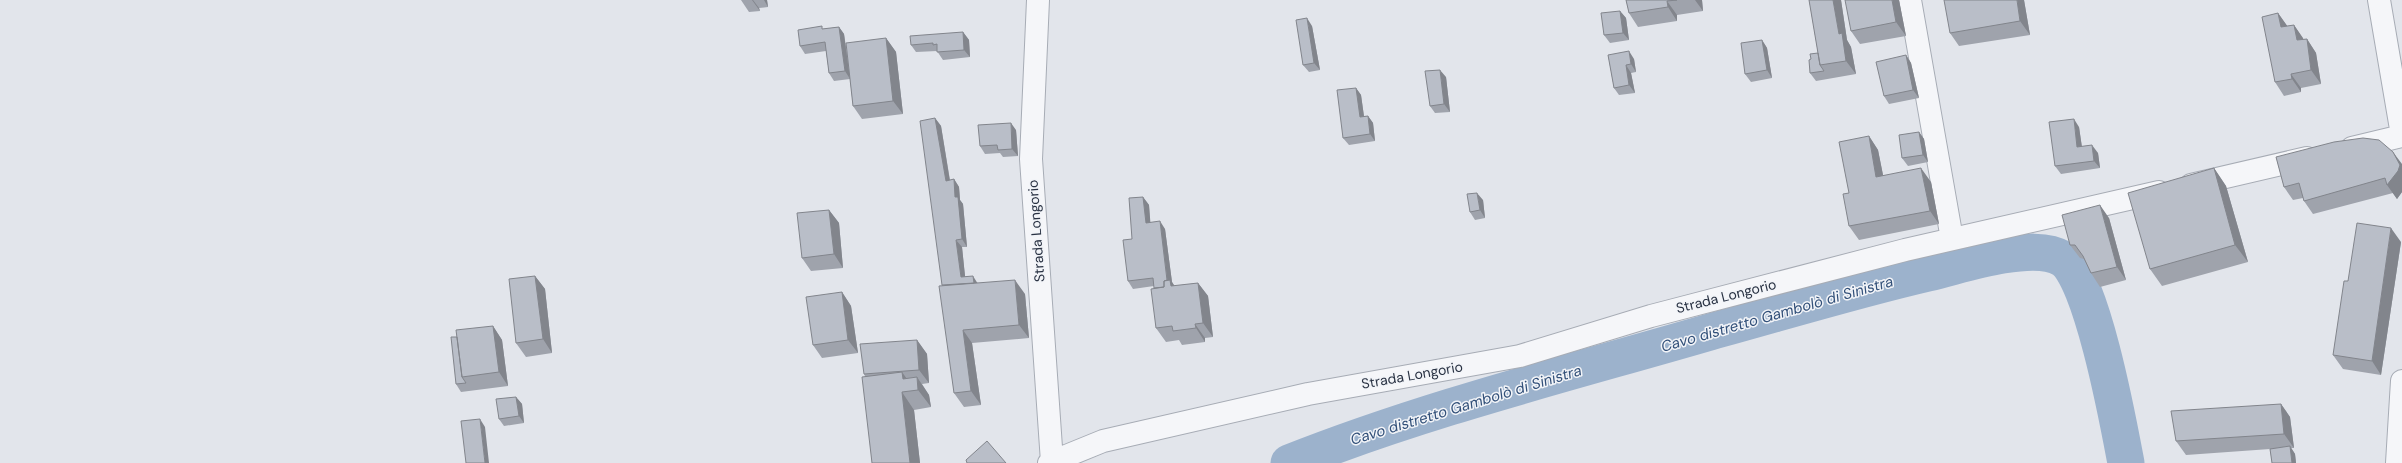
<svg xmlns="http://www.w3.org/2000/svg" width="2402" height="463" font-family="'DM Sans',sans-serif">
<rect width="100%" height="100%" fill="#e2e5eb"/>
<g fill="none" stroke-linecap="round" stroke-linejoin="round">
<!-- canal -->
<path stroke="#9cb2cc" stroke-width="37" d="M1289,463C1425,409 1569,373 1710,332C1783,312 1855,290 1928,273C1953,267 1978,259 2003,255C2022,252 2047,249 2063,259C2092,277 2119,426 2126,463"/>
<defs>
<path id="minor" d="M1038,0L1031,159L1052,462
M1910,0L1952,239
M2379,0L2402,135
M2352,148L2402,136
M2191,185L2307,158
M1049,463L1103,441L1308,394L1520,356L1651,316L1905,250L2159,192
M2397,463L2402,381"/>
</defs>
<!-- minor casing -->
<use href="#minor" stroke="#a7acb5" stroke-width="24"/>
<!-- minor -->
<use href="#minor" stroke="#f5f6f9" stroke-width="22"/>
</g>
<!-- wall -->
<path fill="#9fa3ac" d="M741,0H767L768,7L759,8L760,11L749,12Z
M1626,0H1702L1703,11L1677,15V21L1638,27L1629,13Z
M1809,0H1841L1847,40L1851,47L1856,74L1816,81L1810,73L1811,59L1818,53Z
M1899,0L1906,36L1860,44L1851,31Z
M2024,0L2030,35L1959,46L1950,33Z
M1620,11L1626,18L1629,40L1610,43L1604,35Z
M2278,13L2287,26L2294,25L2303,39H2307L2316,53L2321,84L2301,88V92L2284,96L2275,82Z
M1312,26L1320,70L1309,72L1303,65Z
M839,27L844,34L849,66L886,38L896,52L903,114L862,119L853,106L850,79L834,81L829,73L826,51L805,54L800,46L824,29Z
M963,32L969,40L970,57L943,60L937,51L916,52L911,45Z
M1762,40L1767,48L1772,78L1751,82L1745,74Z
M1608,55L1634,59L1636,72L1631,73L1635,93L1619,95L1614,88Z
M1906,55L1911,63L1919,98L1889,104L1884,96Z
M1446,77L1450,112L1435,113L1430,106Z
M1356,88L1361,95L1364,116H1368L1373,123L1375,141L1349,145L1343,138Z
M935,118L941,126L950,180L954,179L959,187L960,200L963,204L967,247H962L965,277L978,283L1025,294L1029,338L972,343L981,405L964,407L954,393L942,285Z
M2079,127L2082,147L2098,153L2100,168L2061,174L2055,166Z
M1016,130L1018,156L1003,157L1000,153L985,154L980,146Z
M1919,132L1924,139L1928,162L1908,166L1902,158Z
M1869,136L1878,150L1883,175L1931,182L1939,224L1859,240L1849,226V193Z
M2276,157L2402,164V192L2397,199L2393,193L2313,214L2304,201L2303,198L2293,200L2284,187Z
M2214,168L2226,186L2248,262L2162,286L2150,269Z
M1143,197L1149,205L1150,222L1165,229L1172,282L1174,286L1198,283L1208,296L1213,337L1205,338V342L1182,345L1179,340L1166,342L1156,328L1154,286L1133,289L1128,281L1132,239Z
M1483,200L1485,218L1475,220L1470,212Z
M829,210L839,223L843,268L811,271L802,258Z
M2109,218L2126,280L2100,287L2091,273L2084,259L2080,258L2070,245Z
M2401,242L2381,375L2343,369L2333,355L2348,281Z
M535,276L545,289L552,353L526,357L516,343Z
M842,292L851,306L858,353L822,358L813,345Z
M493,326L502,340L508,386L461,392L456,384L457,337Z
M917,340L927,354L929,383L922,384L929,395L931,407L914,410L920,463H872L865,376L864,374Z
M516,397L522,404L524,423L504,426L499,419Z
M2281,404L2290,417L2294,448H2291L2295,454L2296,463H2272L2270,449L2186,455L2176,441Z"/>
<!-- shaded-wall -->
<path fill="#82858c" d="M752,0H753L759,8L760,11Z
M764,0H767L768,7Z
M1695,0H1702L1703,11Z
M1833,0H1841L1847,40L1851,47L1856,74L1846,61L1839,34Z
M1892,0H1899L1906,36L1896,22Z
M2017,0H2024L2030,35L2020,21Z
M1667,1L1677,15V21L1668,7Z
M1620,11L1626,18L1629,40L1623,33Z
M2278,13L2288,27H2281Z
M1307,18L1312,26L1320,70L1314,63Z
M2294,25L2303,38L2306,54L2297,40Z
M839,27L844,34L850,79L845,71Z
M963,32L969,40L970,57L964,50Z
M886,38L896,52L903,114L893,101Z
M2307,39L2316,53L2321,84L2311,70Z
M1762,40L1767,48L1772,78L1767,70Z
M1629,51L1634,59L1636,72L1631,64Z
M1906,55L1911,63L1919,98L1913,90Z
M1626,65L1631,73L1635,93L1629,85Z
M1440,70L1446,77L1450,112L1444,104Z
M2291,74L2301,88V92L2292,79Z
M1356,88L1361,95L1365,124L1360,117Z
M1368,116L1373,123L1375,141L1370,134Z
M935,118L941,126L951,188L946,181Z
M2074,119L2079,127L2083,155L2077,147Z
M1011,123L1016,130L1018,156L1012,149Z
M1919,132L1924,139L1928,162L1923,155Z
M1869,136L1878,150L1886,190L1876,177Z
M2092,145L2098,153L2100,168L2094,161Z
M2393,152L2402,164V192L2397,199L2387,185Z
M1921,168L1931,182L1939,224L1930,211Z
M2214,168L2226,186L2248,262L2235,245Z
M954,179L959,187L960,200L963,204L967,247L962,239L955,197Z
M1477,193L1483,200L1485,218L1480,210Z
M1143,197L1149,205L1151,230L1146,223Z
M2100,205L2109,218L2126,280L2117,267Z
M829,210L839,223L843,268L834,254Z
M1160,221L1165,229L1172,282L1180,294L1169,293Z
M2391,228L2401,242L2381,375L2372,361Z
M956,240L962,247L966,285L961,277Z
M535,276L545,289L552,353L543,339Z
M973,276L978,284L974,289Z
M1015,280L1025,294L1029,338L1019,325Z
M1198,283L1208,296L1213,337L1203,323Z
M842,292L851,306L858,353L848,340Z
M1195,324L1205,338V342L1196,328Z
M493,326L502,340L508,386L499,372Z
M963,330L972,343L981,405L971,391Z
M917,340L927,354L929,383L919,370Z
M902,372L914,389L903,379Z
M917,377L929,395L931,407L918,390Z
M902,392L914,410L920,463H910Z
M516,397L522,404L524,423L519,416Z
M2281,404L2290,417L2294,448L2284,434Z
M480,419L485,427L489,463H485Z
M2290,446L2295,454L2296,463H2292Z"/>
<!-- building -->
<path fill="#b9bec8" stroke="#82858c" d="M1626,0H1677L1667,1L1668,7L1629,13Z
M1809,0H1833L1839,34L1842,33L1846,61L1820,65Z
M1845,0H1892L1896,22L1851,31Z
M1944,0H2017L2020,21L1950,33Z
M1620,11L1623,33L1604,35L1601,13Z
M2278,13L2281,27L2294,25L2297,40L2307,39L2311,70L2291,74L2292,79L2275,82L2262,17Z
M1307,18L1314,63L1303,65L1296,20Z
M822,26V29L839,27L845,71L829,73L825,42L800,46L798,30Z
M963,32L964,50L937,52V44L933,45V43L911,45L910,36Z
M886,38L893,101L853,106L846,43Z
M1762,40L1767,70L1745,74L1741,43Z
M1629,51L1631,64L1626,65L1629,85L1614,88L1608,55Z
M1818,53L1820,65L1824,71L1810,73L1809,60L1811,59L1810,54Z
M1906,55L1913,90L1884,96L1876,62Z
M1440,70L1444,104L1430,106L1425,71Z
M1356,88L1360,117L1368,116L1370,134L1343,138L1337,90Z
M935,118L946,181L954,179L955,197H958L962,239L956,240L961,277L973,276L974,283L942,285L920,121Z
M2074,119L2077,147L2092,145L2094,161L2055,166L2049,122Z
M1011,123L1012,149L998,150L997,145L980,146L978,125Z
M1919,132L1923,155L1902,158L1899,135Z
M1869,136L1876,177L1921,168L1930,211L1849,226L1843,194L1849,193L1839,142Z
M2363,138L2379,140L2393,152L2400,165L2398,171L2387,185L2385,178L2304,201L2299,183L2284,187L2276,157L2334,142Z
M2214,168L2235,245L2150,269L2128,193Z
M1477,193L1480,210L1470,212L1467,194Z
M1143,197L1146,223L1160,221L1167,280L1164,281V287L1154,288L1153,278L1128,281L1123,240L1132,239L1129,198Z
M2100,205L2117,267L2091,273L2083,256L2075,245H2070L2062,215Z
M829,210L834,254L802,258L797,213Z
M2357,223L2391,228L2372,361L2333,355L2344,281H2348Z
M535,276L543,339L516,343L509,279Z
M1015,280L1019,325L963,330L971,391L954,393L939,286Z
M1170,280L1171,286L1198,283L1203,323L1195,324L1196,328L1173,331L1172,326L1156,328L1151,289L1164,287V281Z
M842,292L848,340L813,345L806,297Z
M493,326L499,372L462,377L456,330Z
M451,337H457L462,377L466,383L456,384Z
M917,340L919,370L864,374L860,344Z
M902,372L903,379L917,377L918,390L902,392L910,463H872L862,377Z
M516,397L519,416L499,419L496,399Z
M2281,404L2284,434L2176,441L2171,411Z
M480,419L485,463H466L461,421Z
M987,441L1006,463H967L966,460Z
M2290,446L2292,463H2272L2270,449Z"/>
<g text-anchor="middle" stroke-width="3" stroke-linejoin="round" paint-order="stroke">
<!-- street labels -->
<g font-size="14" fill="#293243" stroke="#f2f4f8">
<text transform="translate(1036 231) rotate(-94)" y="5">Strada Longorio</text>
<text transform="translate(1726 296) rotate(-14)" y="5">Strada Longorio</text>
<text transform="translate(1412 375) rotate(-10)" y="5">Strada Longorio</text>
</g>
<!-- water labels -->
<g font-size="15" font-style="italic" fill="#325079" stroke="#f2f4f8">
<text transform="translate(1777 314) rotate(-16)" y="5">Cavo distretto Gambolò di Sinistra</text>
<text transform="translate(1466 405) rotate(-17)" y="5">Cavo distretto Gambolò di Sinistra</text>
</g>
</g>
</svg>
